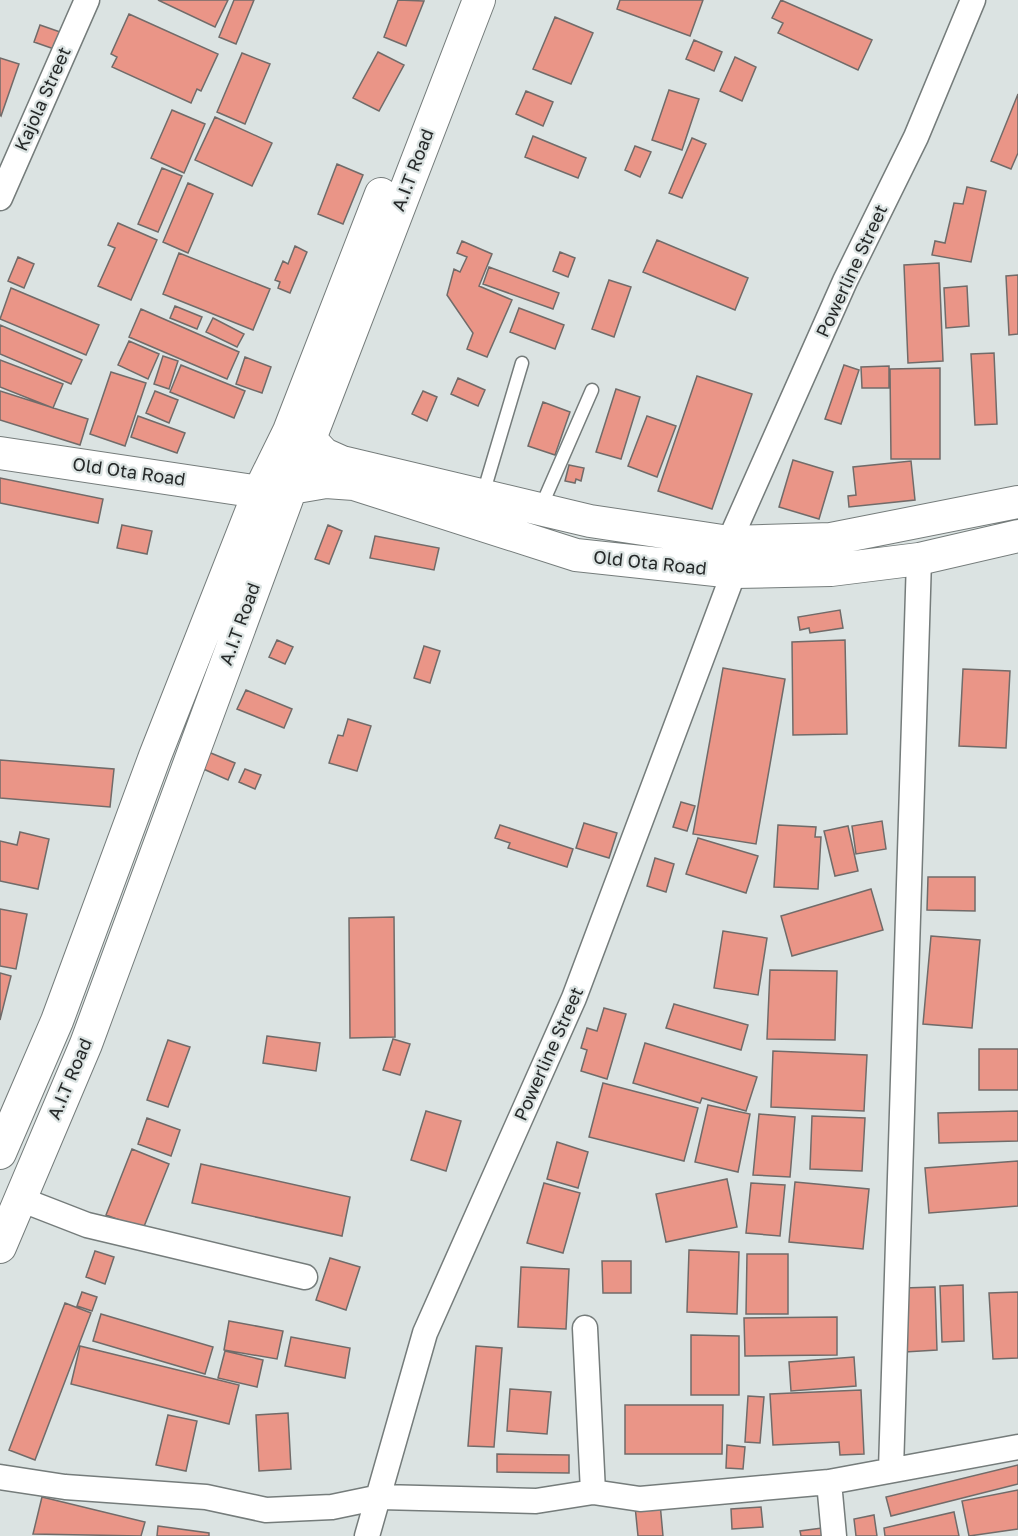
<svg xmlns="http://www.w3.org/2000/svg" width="1018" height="1536" font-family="'Golos Text',sans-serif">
<rect width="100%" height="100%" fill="#dbe3e2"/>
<!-- building -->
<path fill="#ea9587" stroke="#716b69" stroke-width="1.5" d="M158,0H228L215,27Z
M234,0H254L236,44L219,37Z
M398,0L424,1L406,46L384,37Z
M620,0H703L690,36L617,9Z
M781,0L872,40L858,70L778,33L783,23L772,18Z
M129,14L218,54L201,91L197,89L191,103L112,67L117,57L111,54Z
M555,17L593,33L571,84L533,69Z
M40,25L63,33L57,50L34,42Z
M694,40L722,52L714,71L686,59Z
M378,52L404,65L379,111L353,98Z
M242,53L270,64L245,124L217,112Z
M735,57L756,67L742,101L720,91Z
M0,58L19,64L1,116L0,115Z
M669,90L699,99L682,150L652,140Z
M526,91L553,102L543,126L516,114Z
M1018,94V153L1011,169L991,161Z
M172,110L205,124L184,173L151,158Z
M215,117L272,143L252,186L195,160Z
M533,136L586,158L578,178L525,157Z
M692,138L706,144L682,198L669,193Z
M635,146L651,152L640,177L625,170Z
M337,164L363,175L343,224L318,214Z
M162,168L182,176L158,232L138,224Z
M188,183L213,194L188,253L163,242Z
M967,187L986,191L971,262L932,255L935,241L945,243L954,203L963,204Z
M118,223L157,240L131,300L98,286L115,248L108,245Z
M657,240L748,278L735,310L643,272Z
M462,241L492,254L479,286L512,300L487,357L467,349L473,333L447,295L454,269L460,272L467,257L457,253Z
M295,246L307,252L290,293L278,288L280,282L275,280L283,261L288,264Z
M560,252L575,258L568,277L553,271Z
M179,253L270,289L253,330L163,294Z
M18,257L34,264L24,288L8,281Z
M939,263L943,361L908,363L904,265Z
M489,267L559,293L553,309L483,284Z
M1018,275V334L1009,335L1006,276Z
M609,280L631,287L614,337L592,329Z
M967,286L969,326L946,328L944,288Z
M11,288L99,325L86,355L0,319Z
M175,306L202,317L197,329L170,318Z
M519,308L564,325L555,349L510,332Z
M141,309L239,352L227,379L129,337Z
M213,318L244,334L237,347L206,332Z
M0,325L82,360L71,384L0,354Z
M129,341L159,354L148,379L118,365Z
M994,353L997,424L975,425L971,354Z
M163,356L178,361L169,389L154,384Z
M245,357L271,367L262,393L236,384Z
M0,360L63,384L53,408L0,387Z
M181,365L245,391L234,418L170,392Z
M844,365L859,370L841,424L825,419Z
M889,366V388H862L861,367Z
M940,368V459H891L890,369Z
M111,372L146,383L125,446L90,434Z
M697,376L752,394L712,509L658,491Z
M458,378L485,390L478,406L451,394Z
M616,389L640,397L621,459L596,452Z
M0,391L88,419L80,445L0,420Z
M155,391L178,400L169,423L146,413Z
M423,391L437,397L427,421L412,414Z
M543,402L570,412L555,455L528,446Z
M138,416L185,433L177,453L131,437Z
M647,416L676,426L657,477L628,466Z
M793,460L833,472L819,519L779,507Z
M911,461L915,500L849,507L848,496L856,495L853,467Z
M569,465L584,468L581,481L576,479L575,483L565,481Z
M0,478L103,499L98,523L0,503Z
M122,525L152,531L147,554L117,548Z
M328,525L342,531L329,564L315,559Z
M375,536L439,548L434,570L370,558Z
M840,610L843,628L810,633L809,628L800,630L798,617Z
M277,640L293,647L285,664L269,657Z
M845,640L847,734L793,735L792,642Z
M424,646L440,651L430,683L414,678Z
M723,668L785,679L756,844L693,834Z
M963,669L1010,671L1006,748L959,746Z
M246,690L292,709L284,728L237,709Z
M348,719L371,726L357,771L329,763L338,735L343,736Z
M206,751L235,763L228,780L199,767Z
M0,760L114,769L110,807L0,798Z
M245,769L261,775L255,789L239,782Z
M681,802L695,806L687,831L673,827Z
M882,821L886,849L856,854L852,826Z
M584,823L617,833L609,858L576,848Z
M500,825L573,849L567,867L508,848L510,843L495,838Z
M778,825L816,827L815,837H821L818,889L774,887Z
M848,826L858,871L835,876L824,831Z
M20,832L49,839L38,889L0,881V841L17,845Z
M698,838L758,856L746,893L686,874Z
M655,858L674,864L666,892L647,886Z
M928,877H975V911L927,910Z
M871,889L883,930L792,956L781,916Z
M0,909L27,914L16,969L0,966Z
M394,917L395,1037L350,1038L349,918Z
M723,931L767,938L758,995L714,988Z
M931,936L980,940L972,1028L923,1024Z
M770,970L837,971L835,1040L767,1039Z
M0,973L11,976L0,1020Z
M674,1004L748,1025L741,1050L666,1028Z
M604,1008L626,1014L607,1079L581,1071L587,1050L581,1048L587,1028L597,1031Z
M267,1036L320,1043L316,1071L263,1063Z
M393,1039L410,1044L400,1075L383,1070Z
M168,1040L190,1047L168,1107L147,1100Z
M645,1043L757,1077L746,1111L702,1098L700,1103L633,1083Z
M979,1049H1018V1090H979Z
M773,1051L867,1055L864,1111L771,1107Z
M603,1083L698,1108L684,1161L589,1137Z
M708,1105L750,1114L738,1172L695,1162Z
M426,1111L461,1121L446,1171L411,1160Z
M1018,1111V1141L939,1143L938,1113Z
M759,1114L795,1117L790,1177L753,1175Z
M812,1116L865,1118L862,1171L810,1169Z
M147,1118L180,1130L171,1156L138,1144Z
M557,1142L588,1152L578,1188L547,1179Z
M132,1149L169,1164L143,1229L106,1215Z
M1018,1161V1206L929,1213L925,1168Z
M201,1164L350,1197L342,1236L192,1203Z
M727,1179L737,1227L666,1242L656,1194Z
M795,1182L869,1189L863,1249L789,1242Z
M544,1183L580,1193L563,1253L527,1243Z
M751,1183L785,1185L780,1236L746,1233Z
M689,1250L739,1252L737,1314L687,1312Z
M95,1251L114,1257L105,1284L86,1277Z
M747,1254H788V1314H746Z
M330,1258L360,1267L346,1310L316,1300Z
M602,1261H631V1293H603Z
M521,1267L569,1269L566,1329L518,1327Z
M963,1285L964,1341L942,1342L940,1286Z
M935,1287L937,1350L905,1352L903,1288Z
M82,1292L97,1297L92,1311L77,1306Z
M1018,1292V1358L993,1359L989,1293Z
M65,1303L91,1313L35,1460L9,1450Z
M101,1314L213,1347L205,1374L93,1341Z
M837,1317V1355L745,1356L744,1318Z
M229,1321L283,1331L277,1359L224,1350Z
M691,1335L739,1336V1395H691Z
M291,1337L350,1348L345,1378L285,1366Z
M80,1346L239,1385L229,1424L71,1384Z
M476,1346L502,1348L494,1447L468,1446Z
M225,1351L263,1360L257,1387L218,1378Z
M854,1357L856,1386L791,1391L789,1362Z
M510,1389L551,1392L547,1434L507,1431Z
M861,1390L864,1454L840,1455L839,1442L773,1445L770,1394Z
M748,1396L764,1397L760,1443L745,1442Z
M625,1405H723L722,1454H625Z
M288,1413L291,1469L259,1471L256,1415Z
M168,1415L197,1421L186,1471L156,1465Z
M727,1445L745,1447L743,1469L726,1468Z
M497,1454L569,1455V1473L497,1472Z
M1018,1465V1484L891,1516L886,1497Z
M1018,1490V1529L969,1536L962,1501Z
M42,1497L145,1522L141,1536L33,1534Z
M660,1503L663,1536H638L635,1506Z
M761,1507L763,1527L732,1529L731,1509Z
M954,1512L959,1536H885L884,1528Z
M874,1515L877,1536H856L854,1519Z
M158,1526L209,1533V1536H157Z
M829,1527L830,1536H801L800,1531Z"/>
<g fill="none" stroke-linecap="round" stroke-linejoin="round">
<defs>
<path id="service" d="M483,494L522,363
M541,507L592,390"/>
<path id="minor" d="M0,198L87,0
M729,542L845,281L916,137L973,0
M20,1199L87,1225L305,1277
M585,1328L593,1492
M891,1470L919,559
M0,1477L65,1487L206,1497L266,1510L332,1507L380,1497L536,1501L593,1492L640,1499L829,1482L1018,1447
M829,1482L834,1536
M367,1536L425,1333L574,998L734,572"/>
<path id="tertiary" d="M310,439L324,454L342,462L590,521L729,542L831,539L1018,502
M0,453L259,492
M291,488L326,482L354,484L576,555L734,572L831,570L919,559L1018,536
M0,1153L57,1021L155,756L259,492L289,431L381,194
M0,1247L86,1044L291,488L479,0"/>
</defs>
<!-- service casing -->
<use href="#service" stroke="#757c7b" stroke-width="15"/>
<!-- minor casing -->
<use href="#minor" stroke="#757c7b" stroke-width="27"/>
<!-- tertiary casing -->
<use href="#tertiary" stroke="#757c7b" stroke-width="34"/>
<!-- service -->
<use href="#service" stroke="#fff" stroke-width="12"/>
<!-- minor -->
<use href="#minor" stroke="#fff" stroke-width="24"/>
<!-- tertiary -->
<use href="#tertiary" stroke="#fff" stroke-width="32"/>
</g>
<g text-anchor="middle" stroke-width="4.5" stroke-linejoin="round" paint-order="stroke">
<!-- street labels -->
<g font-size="18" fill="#262929" stroke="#dbe3e2">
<text transform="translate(43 99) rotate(-66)" y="6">Kajola Street</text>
<text transform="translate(413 170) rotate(-69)" y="6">A.I.T Road</text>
<text transform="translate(852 271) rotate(-65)" y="6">Powerline Street</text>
<text transform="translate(129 472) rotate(8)" y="6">Old Ota Road</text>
<text transform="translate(650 563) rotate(6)" y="6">Old Ota Road</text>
<text transform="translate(240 624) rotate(-70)" y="6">A.I.T Road</text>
<text transform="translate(549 1054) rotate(-66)" y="6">Powerline Street</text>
<text transform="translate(70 1079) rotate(-67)" y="6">A.I.T Road</text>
</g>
</g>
</svg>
